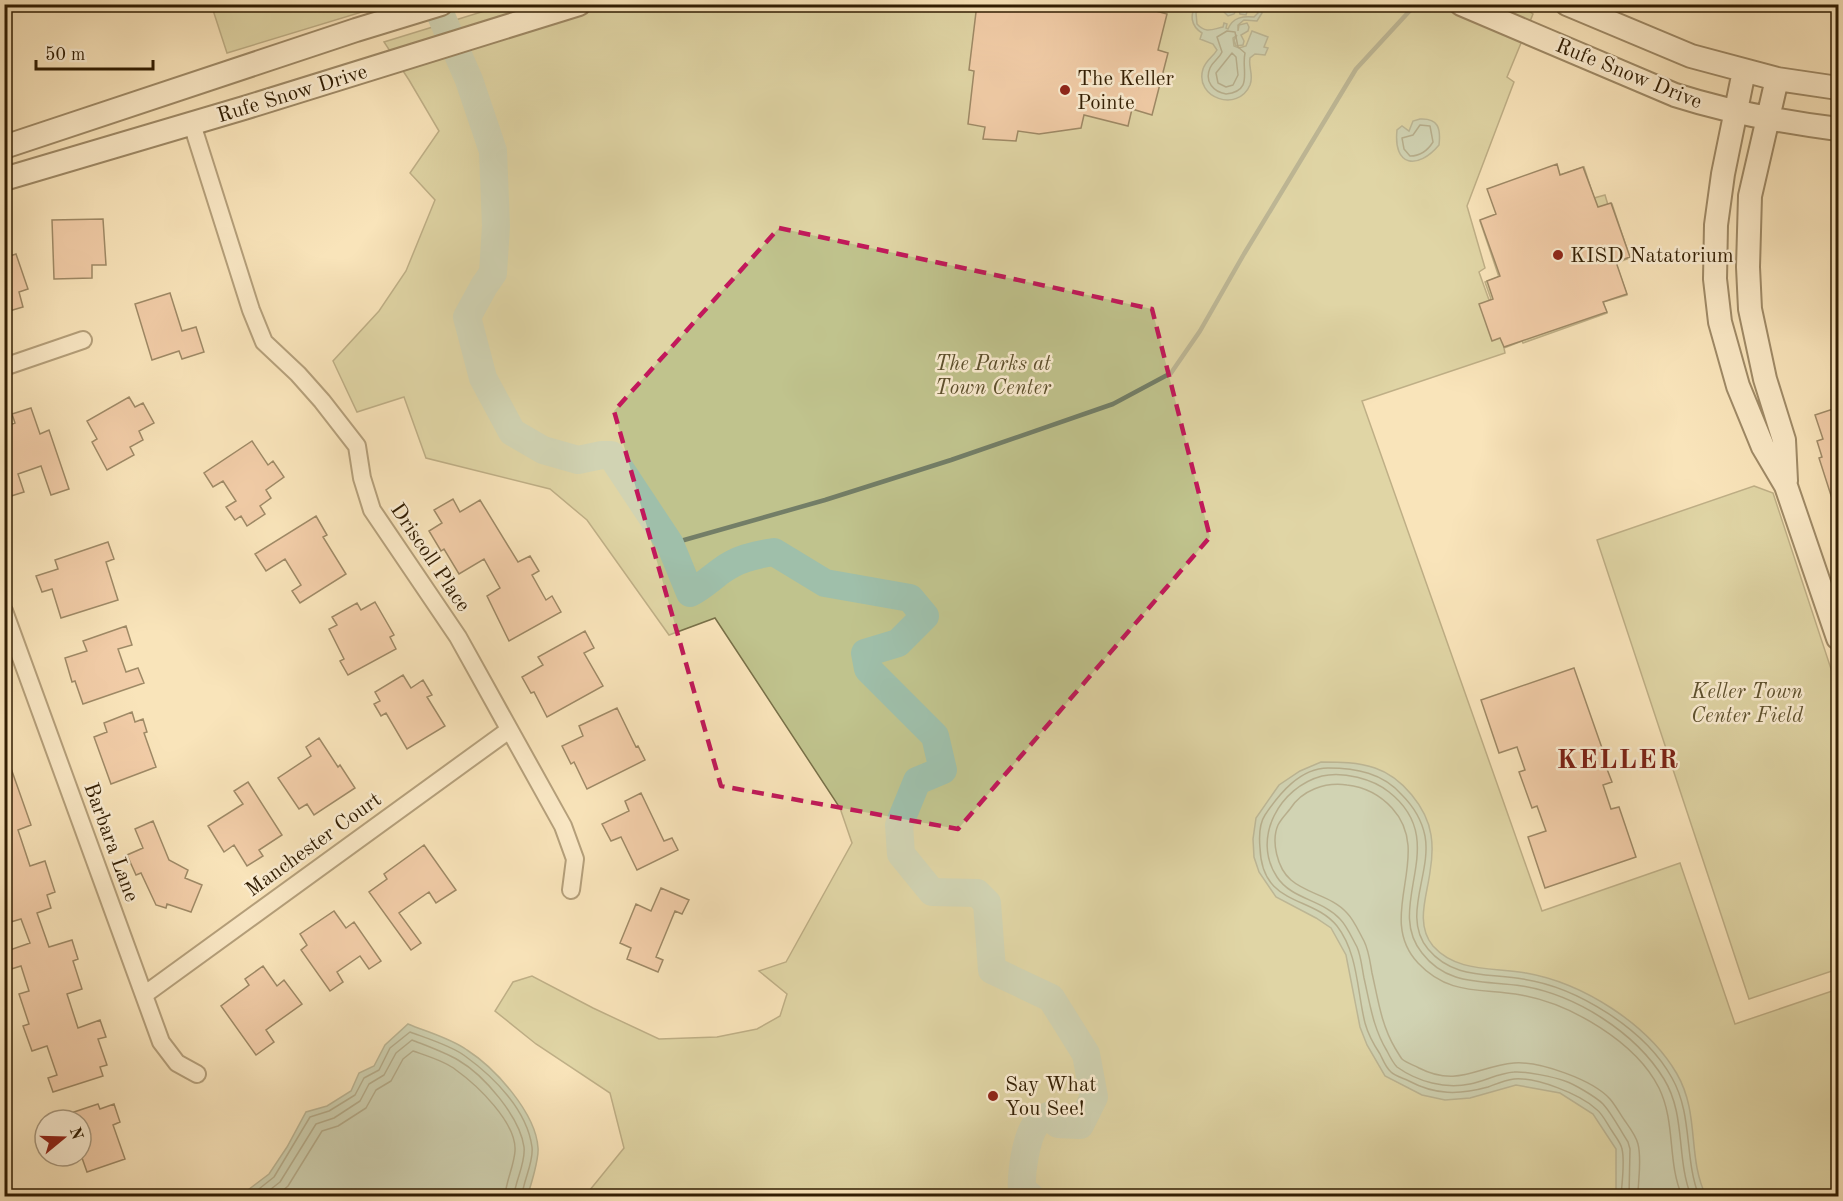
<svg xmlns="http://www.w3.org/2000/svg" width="1843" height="1201" font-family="'Old Standard TT',serif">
<rect width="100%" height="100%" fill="#f9e4ba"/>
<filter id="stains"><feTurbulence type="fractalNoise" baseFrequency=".00333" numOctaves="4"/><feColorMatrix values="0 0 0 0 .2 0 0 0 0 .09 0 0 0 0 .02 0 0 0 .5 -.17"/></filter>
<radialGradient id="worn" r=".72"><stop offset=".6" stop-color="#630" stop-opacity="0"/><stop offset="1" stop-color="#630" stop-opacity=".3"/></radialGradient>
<!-- green -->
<path fill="#c0c38d" stroke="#787048" stroke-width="1.5" d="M211,4H385V5L227,53Z
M504,5H1520L1533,14L1507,77L1514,82L1467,206L1485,268L1479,272L1489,300L1491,299L1485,282L1499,277L1480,221L1497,215L1557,166L1560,175L1584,167L1594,198L1605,195L1608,205L1612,204L1627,249L1623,250L1627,259L1616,263L1627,295L1603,302L1607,313L1523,343L1522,341L1504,348L1505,353L1362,401L1542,911L1680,863L1735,1024L1838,989V1196H585L624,1148L610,1093L536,1044L495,1011L513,982L532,976L593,1008L659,1039L717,1037L757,1029L780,1016L787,994L759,971L786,962L852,843L840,808L715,618L669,635L587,520L550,489L426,458L404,397L357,412L333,361L379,311L406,271L435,200L410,173L439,131L409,80L384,42Z
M1754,486L1773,493L1838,690V969L1749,999L1597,540Z"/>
<!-- water -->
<path fill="#9fbfaa" stroke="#737e67" stroke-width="1.5" d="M1197,4L1203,5L1196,13L1197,24C1206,34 1213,29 1223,27L1224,23L1227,24L1226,28L1228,29C1233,17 1243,16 1254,17L1258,13L1255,8L1245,5L1248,9L1246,15L1240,14L1238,7L1234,14L1228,16L1217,5H1223L1226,11L1230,12L1235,5H1257L1261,8L1262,13L1257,21L1244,20L1238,25V31L1239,25L1247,23L1249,27L1248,31L1241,35L1244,41L1243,45L1236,46L1234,40L1237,35L1233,38L1234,46L1239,48L1246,46L1252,31L1268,37L1264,47L1268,48L1265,55L1255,54L1250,58C1248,67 1254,75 1250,85C1238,113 1194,98 1203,69C1206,60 1213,57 1217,50L1213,44L1200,39L1202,33C1191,26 1189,15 1197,4Z
M1420,119C1438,118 1441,128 1439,145C1418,170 1393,167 1397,130L1402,126L1409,131L1413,121Z
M1321,762C1339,762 1358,762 1375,768C1402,777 1427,808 1431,835C1433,847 1432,860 1430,872C1427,896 1415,924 1433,946C1457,973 1494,967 1526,973C1583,983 1648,1024 1677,1074C1700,1114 1687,1157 1706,1196H1616V1149L1593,1114L1560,1093L1516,1085L1470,1098L1445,1100L1422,1095L1385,1076L1367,1045L1360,1027L1346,955L1331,928L1316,918L1276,897L1259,872L1254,857L1253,839L1256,818L1279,785L1300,771Z
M408,1024C427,1032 450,1038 467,1050C495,1068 536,1113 538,1148C539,1158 531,1186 527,1196H240L269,1174L287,1147L306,1112L327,1106L351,1091L359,1073L374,1066L385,1045Z"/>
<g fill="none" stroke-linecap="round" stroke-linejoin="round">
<!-- shore -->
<path stroke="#686e56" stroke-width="1.5" d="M1227,31L1235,32L1238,47L1245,53C1241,70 1254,91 1226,94C1214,92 1204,82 1210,68C1213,61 1219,59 1222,52L1217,37Z
M1232,53L1236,57L1238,75L1233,85L1226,87L1218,83L1216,73Z
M1420,125L1430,126L1433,142C1428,150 1420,156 1410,156L1404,149L1402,138L1413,135Z
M250,1196L274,1177L310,1117L329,1111L355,1095L364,1078L379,1070L390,1048L410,1032C426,1038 452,1046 465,1056C494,1077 527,1110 532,1147C534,1162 523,1181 522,1196
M262,1196L280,1182L316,1124L334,1118L360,1101L369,1084L384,1075L396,1053L412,1040C427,1046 444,1052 458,1060C484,1075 520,1117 524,1147C526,1163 515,1181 514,1196
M277,1196L288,1186L322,1131L338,1126L366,1108L376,1090L391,1081L403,1059L413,1051C427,1056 445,1061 456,1070C477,1085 517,1123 515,1151C514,1166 506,1181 505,1196
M1621,1196C1622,1183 1625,1161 1622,1149C1621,1143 1615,1136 1612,1131C1607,1124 1603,1114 1596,1109C1580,1094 1536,1077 1514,1079C1505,1080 1496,1084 1488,1087C1459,1095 1435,1095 1409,1081C1403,1078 1395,1076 1391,1072C1386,1068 1383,1060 1380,1054C1374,1045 1368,1034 1365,1023C1357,991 1358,953 1337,926C1312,895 1262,907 1260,848C1259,837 1259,824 1265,815C1279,794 1300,768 1328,768C1356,768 1383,773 1402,795C1413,806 1422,821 1425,836C1432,873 1401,917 1428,949C1453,979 1487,973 1523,979C1577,987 1645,1029 1672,1078C1693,1115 1684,1158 1699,1196
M1629,1196L1630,1149L1628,1142C1620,1130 1613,1115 1603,1104C1596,1097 1574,1084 1565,1081C1554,1077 1525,1071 1514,1072C1499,1073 1485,1081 1470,1084C1445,1089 1418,1082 1397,1067C1393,1063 1390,1057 1387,1051C1373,1028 1370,1004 1364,978C1362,968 1361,956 1357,947C1352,938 1347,926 1340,919C1323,900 1291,899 1277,877C1251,838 1280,787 1322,776C1343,771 1373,779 1389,792C1453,842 1383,905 1422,953C1448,987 1484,980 1522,986C1576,995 1635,1032 1664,1079C1686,1115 1676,1158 1691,1196
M1638,1196C1638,1180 1642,1160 1638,1144C1636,1136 1630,1128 1625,1121C1620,1114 1616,1106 1610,1099C1593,1080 1540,1061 1514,1063C1478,1066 1458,1088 1419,1068C1414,1065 1406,1063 1402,1059C1401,1058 1395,1048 1395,1048C1381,1024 1378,999 1372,973C1370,962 1369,951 1364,941C1359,932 1354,920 1347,913C1332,896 1307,894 1291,880C1277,868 1271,841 1278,825C1281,819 1286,814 1290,809C1302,790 1325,782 1347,785C1365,787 1380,795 1392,808C1435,855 1374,916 1418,963C1449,996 1481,988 1521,995C1571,1004 1636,1042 1659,1088C1676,1123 1667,1161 1682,1196"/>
<!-- stream -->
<path stroke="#737e67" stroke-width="4.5" d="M670,544L825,500L951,460L1113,404L1171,373L1200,331L1244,254L1356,69L1416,4"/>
<!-- river -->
<path stroke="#9fbfaa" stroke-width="28" d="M436,4L469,80L493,151L496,226L493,273L484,286L467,317L483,378L512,432L543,450L578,460L602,455H611L670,544L690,593C702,587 710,579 721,571C737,559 754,555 774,552L825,583L910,598L925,616L898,643L865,653L868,669L935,736L943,770L917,781L899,825L901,854L932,892L977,893L987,903L992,970L1051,998L1086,1054L1094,1097L1080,1125L1058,1124L1048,1116C1045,1118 1039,1121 1036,1124C1026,1137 1021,1173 1022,1189L1030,1196"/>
</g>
<!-- building -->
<path fill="#e8b292" stroke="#311d02" stroke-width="1.5" d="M977,4H1130L1167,14L1158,50L1168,53L1152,115L1132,109L1128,126L1084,115L1081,128L1039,134L1018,131L1016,141L983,139L985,127L968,124L974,71L969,70Z
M1557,164L1560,175L1583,167L1598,207L1611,203L1630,257L1616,262L1627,294L1603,302L1607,312L1504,347L1500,338L1492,341L1479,304L1493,299L1487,281L1500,276L1480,220L1496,214L1487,189Z
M103,219L106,265H92V278L54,279L52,220Z
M16,254L28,289L19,292L23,307L6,312L4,258Z
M170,293L182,331L196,327L204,352L182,359L179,351L152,360L135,304Z
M129,397L135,407L143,403L154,423L139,431L143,440L130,447L134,455L107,470L92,442L97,439L87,421Z
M1839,407V510L1836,511L1819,458L1822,457L1817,441L1823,439L1815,415Z
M31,408L40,434L49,430L69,489L51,495L41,466L18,474L24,492L8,497L4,487V427L15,423L12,414Z
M252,441L268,465L273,461L284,477L266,490L271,498L260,506L265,514L247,526L241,516L235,520L226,507L236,501L223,481L213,487L204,473Z
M453,499L460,512L480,500L518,562L530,556L539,571L532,575L546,600L552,596L561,612L509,641L487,596L500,588L484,559L459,574L444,549L441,551L429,531L442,523L434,510Z
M316,516L327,535L323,537L346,574L300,603L292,591L301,585L285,559L266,571L255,554Z
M108,542L114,559L106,562L118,600L61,618L52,589L42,592L36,576L58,569L55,560Z
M375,602L394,635L390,637L396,649L348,675L340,661L344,659L329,629L337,625L332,617L357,603L361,610Z
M126,626L132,645L118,649L126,672L138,668L144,683L83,704L75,681L72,682L65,658L87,651L83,641Z
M585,631L594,648L584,653L603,686L547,717L534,692L531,693L522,677L543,665L538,657Z
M1574,668L1609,768L1607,769L1612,782L1603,785L1611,809L1619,807L1636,857L1545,888L1528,837L1546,831L1537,806L1532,808L1519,772L1525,770L1517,747L1499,753L1481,700Z
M403,675L411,688L423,680L432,695L427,697L445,726L407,749L386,713L381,716L374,704L380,701L375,692Z
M617,708L636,747L638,746L645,760L587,789L574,762L571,764L562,746L583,736L579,726Z
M132,712L135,722L143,719L147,732L144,733L156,767L111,784L94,737L107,732L104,723Z
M319,738L338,767L340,765L355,788L314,815L307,804L299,809L278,778L311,756L306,747Z
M7,757L31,825L18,830L30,866L45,861L55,892L47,895L51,908L37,913L49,947L72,940L78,959L73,961L82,989L67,994L78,1028L100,1020L106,1037L98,1039L107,1065L100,1067L103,1076L53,1092L48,1078L57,1075L47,1046L32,1051L23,1026L29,1024L19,994L29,991L21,966L8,970L4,958V952L30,943L21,919L4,924V864L11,862L4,843V758Z
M248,782L282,835L259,850L263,856L247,866L234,845L224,852L208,826L243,804L234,791Z
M641,793L664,841L672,838L678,850L637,870L621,837L611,841L602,824L629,811L625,801Z
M153,821L169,860L188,870L185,878L202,885L191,912L167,904L166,908L156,905L141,873L136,875L127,855L143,848L135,829Z
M424,845L456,890L436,903L429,892L399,913L421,943L411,950L369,892L387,879L384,874Z
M661,888L689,900L682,914L675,911L656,957L663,960L658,972L627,959L631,948L620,943L636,904L651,911Z
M334,911L346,928L354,922L381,961L369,969L360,956L337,972L343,982L330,991L301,950L307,945L300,934Z
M263,966L277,986L284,980L302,1004L266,1030L274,1042L256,1055L221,1006L249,985L245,979Z
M98,1104L100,1109L114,1104L120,1122L113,1125L125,1159L87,1172L81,1155V1120H57L56,1118Z"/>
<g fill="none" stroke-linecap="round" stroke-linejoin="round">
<defs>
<path id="minor" d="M192,124L251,310L264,342L298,374L322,401L357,446L362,478L372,510L458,637L563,826L575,859L571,890
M4,367L83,340
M4,611L161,1042L177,1063L197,1074
M144,995L509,730"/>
<path id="secondary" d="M1461,4L1675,95C1728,112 1783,122 1838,129
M1567,4L1691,56L1777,79L1838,88
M1744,71L1723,174L1716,225L1715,279L1720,322L1738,386L1763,447L1786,486L1838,638
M1777,79L1750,196L1748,267L1750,309L1765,379L1784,440L1786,481
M4,147L356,30L441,4
M4,179L244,108L579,4"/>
</defs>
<!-- minor casing -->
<use href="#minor" stroke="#634f30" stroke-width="20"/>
<!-- secondary casing -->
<use href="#secondary" stroke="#311d02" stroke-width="26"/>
<!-- minor -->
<use href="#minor" stroke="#fbedd2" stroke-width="16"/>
<!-- secondary -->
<use href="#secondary" stroke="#fbedd2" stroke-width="22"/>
</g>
<!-- marked area -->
<path d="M0 0H1843V1201H0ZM779,228L1152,309L1210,537L958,829L721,786L614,411Z" fill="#f9e4ba" fill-opacity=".55" fill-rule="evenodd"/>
<path fill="none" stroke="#c2185b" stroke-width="4.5" stroke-dasharray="12 8" stroke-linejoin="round" d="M779,228L1152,309L1210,537L958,829L721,786L614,411Z"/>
<!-- markers -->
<g fill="#8f2418" stroke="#fbedd2" stroke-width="2">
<circle cx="1065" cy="90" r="6"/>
<circle cx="1558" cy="255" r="6"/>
<circle cx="993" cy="1096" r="6"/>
</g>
<g text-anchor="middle" stroke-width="5" stroke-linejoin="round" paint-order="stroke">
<!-- street labels -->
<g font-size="21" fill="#311d02" stroke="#fbedd2">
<text transform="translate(1629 73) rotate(22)" y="7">Rufe Snow Drive</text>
<text transform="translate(292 93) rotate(-17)" y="7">Rufe Snow Drive</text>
<text transform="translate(431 557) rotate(56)" y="7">Driscoll Place</text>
<text transform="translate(112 842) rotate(70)" y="7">Barbara Lane</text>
<text transform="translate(313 844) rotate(-36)" y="7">Manchester Court</text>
</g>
<!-- poi labels -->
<g font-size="21" fill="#311d02" stroke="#fbedd2" text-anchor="start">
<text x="1077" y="85">The Keller<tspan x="1077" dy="24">Pointe</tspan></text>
<text x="1570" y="262">KISD Natatorium</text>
<text x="1005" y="1091">Say What<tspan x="1005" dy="24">You See!</tspan></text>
</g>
<!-- park labels -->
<g font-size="21" font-style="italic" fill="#5c4f2c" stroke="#fbedd2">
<text x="993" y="370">The Parks at<tspan x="993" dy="24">Town Center</tspan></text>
<text x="1747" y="698">Keller Town<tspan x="1747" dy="24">Center Field</tspan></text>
</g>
<!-- district labels -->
<g font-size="27" font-weight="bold" letter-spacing="1.5" fill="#7a1f14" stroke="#fbedd2">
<text x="1618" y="768">KELLER</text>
</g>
</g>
<!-- margin -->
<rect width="1843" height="1201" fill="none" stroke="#f9e4ba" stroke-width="24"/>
<rect x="6" y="6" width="1831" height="1189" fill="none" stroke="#311d02" stroke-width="3"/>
<rect x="12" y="12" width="1819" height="1177" fill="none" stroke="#311d02" stroke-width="1.5"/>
<!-- north arrow -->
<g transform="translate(63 1138) rotate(71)"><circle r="28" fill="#fbedd2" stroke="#aa9a7f" stroke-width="1.5"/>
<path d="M0-4.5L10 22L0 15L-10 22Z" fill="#8f2418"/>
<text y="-9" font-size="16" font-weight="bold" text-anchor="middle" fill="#311d02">N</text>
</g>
<!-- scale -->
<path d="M36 60v9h117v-9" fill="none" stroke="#311d02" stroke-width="3"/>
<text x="45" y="60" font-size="18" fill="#311d02" stroke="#fbedd2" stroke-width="4.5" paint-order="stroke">50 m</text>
<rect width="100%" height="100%" filter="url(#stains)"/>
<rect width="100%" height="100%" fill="url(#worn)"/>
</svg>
